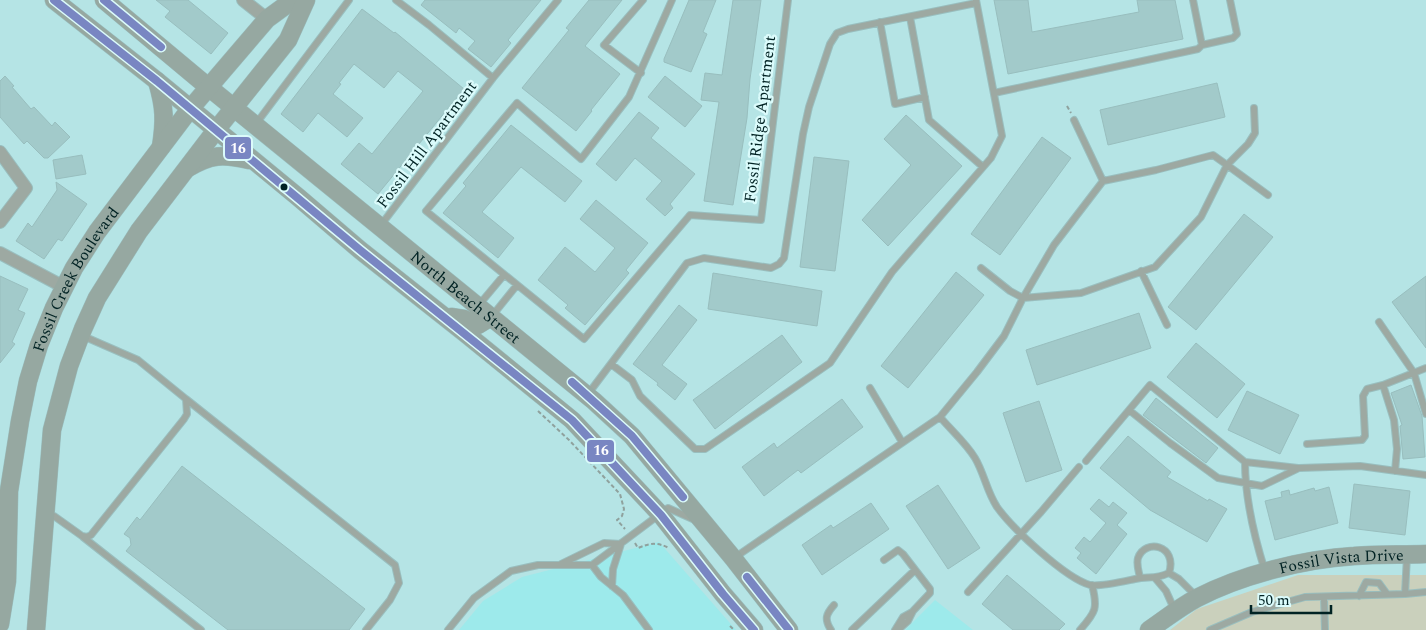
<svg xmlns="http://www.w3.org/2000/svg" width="1426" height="630" font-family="Spectral,serif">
<rect width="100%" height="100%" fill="#b5e4e5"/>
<!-- built -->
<path fill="#9deaeb" d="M659,542L736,630H459L483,601L522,577Z
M935,600L973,630H905Z"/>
<!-- green -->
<path fill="#cad0bc" d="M1298,575H1426V630H1170L1197,609Z"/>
<!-- building -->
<path fill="#a2caca" stroke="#98bebe" d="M156,0H188L228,33L211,54L165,17L170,11Z
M425,0H541L508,40L511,43L491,67L468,49L475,41L459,28L456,33L421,5Z
M589,0H622L585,46L620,74L591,110L592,111L576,131L522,88L569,30L566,28Z
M689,0H716L703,32L707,34L691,72L664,62V59Z
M733,0H761L750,79L747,118L733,205L704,201L719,102L701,100L705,73L722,75Z
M994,0H1028L1032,32L1139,12L1137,0H1175L1183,39L1008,74Z
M362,9L394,33L395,32L464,89L378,194L341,164L359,143L372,154L423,91L398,71L384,88L354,64L339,83L341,84L333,94L363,118L347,137L318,113L303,132L281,114Z
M5,76L14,86L12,87L31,109L34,107L52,126L55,122L70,137L48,158H44L27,141L24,144L0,117V81Z
M665,76L702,106L685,127L648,97Z
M1217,83L1225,117L1108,145L1100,110Z
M639,112L659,128L651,138L695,174L670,204L673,208L665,216L646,199L662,181L635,158L616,181L596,164Z
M906,115L962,166L888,246L862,220L911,165L884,139Z
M511,125L582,181L565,202L521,167L482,212L514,238L498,258L443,213L466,186L463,183Z
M1042,137L1071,158L1000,255L971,234Z
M82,155L86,174L56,179L53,160Z
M814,157L849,161L835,271L800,267Z
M56,182L87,204L62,241L58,239L44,259L16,241L28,223L32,227L57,190Z
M596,200L648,243L626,270L629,273L585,325L565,308L568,305L538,280L565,247L595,272L615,248L580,219Z
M1244,214L1273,237L1196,330L1168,307Z
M956,272L984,295L908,388L881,366Z
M713,273L822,291L817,326L708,309Z
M0,276L28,289L18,310L25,313L12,342L15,344L0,363Z
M1426,276V348L1392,302Z
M679,305L697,320L662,365L687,384L675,400L657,385L658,383L633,364Z
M1139,313L1151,348L1037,385L1026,350Z
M782,335L802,362L715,429L693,400Z
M1196,343L1245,384L1217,418L1167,377Z
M1411,385L1422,416L1425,457L1403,459L1400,426L1402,425L1391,393Z
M1247,391L1299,415L1280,454L1228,430Z
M1156,398L1218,448L1206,463L1143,415Z
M842,399L863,427L801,473L798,470L764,496L742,467L774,443L777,448Z
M1039,401L1062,470L1026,482L1003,413Z
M1128,436L1171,472L1167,477L1208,501L1209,499L1227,509L1207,542L1150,510L1100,468Z
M182,466L365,609L349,630H228L126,551L131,545L130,538L124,534L137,517L140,520Z
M1354,484L1410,491L1405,535L1349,528Z
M938,485L980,548L948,569L906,506Z
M1329,487L1338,523L1275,540L1265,501L1282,497L1281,492L1289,490L1290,495L1314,488L1315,491Z
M1099,499L1109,507L1113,502L1127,513L1117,525L1127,534L1096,574L1077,558L1081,553L1075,548L1084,537L1090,542L1106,523L1090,509Z
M871,503L889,529L822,575L802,545L831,525L833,528Z
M1007,575L1065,624L1059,630H1013L982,604Z"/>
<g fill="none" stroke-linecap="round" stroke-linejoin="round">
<defs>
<path id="lane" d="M396,0L429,25L493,78
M672,0L629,97L581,159L517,103L426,211L584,339L690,215L761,220L788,0
M910,17L929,120L983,167
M880,22L895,104L925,97
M1202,45L1233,38L1237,34L1230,0
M641,73L604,45L643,0
M994,93L1198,49L1202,45L1193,0
M1254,108L1255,133L1248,144L1227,165L1268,195
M1074,120L1103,181
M255,125L349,0
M381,225L493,78L558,0
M1141,271L1167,325
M478,306L504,275
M492,316L517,285
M1379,322L1414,373L1426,414
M611,364L632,380L640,396L695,449H705L830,363L892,272L991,158L1002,136L976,0
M870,388L902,442
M588,394L687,263L704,258L771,268L779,264L784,258L803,134L809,107L830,44L837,33L848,29L976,3
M186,399L395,565L399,583L390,600L366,630
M1129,410L1150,385L1245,462L1298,468
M940,417C951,430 966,443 975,458C984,473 987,492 997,507C1012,528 1065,578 1090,585C1100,587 1125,581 1135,579C1149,576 1154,580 1169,573C1178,545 1145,538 1138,558C1136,564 1139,572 1140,578
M1307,444L1362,440L1365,436L1363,396L1367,389L1383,385
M1086,461L1129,410L1170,443L1218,478L1262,486L1299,468L1360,466L1426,475
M1245,462C1245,498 1254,536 1265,571
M1395,471L1397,449L1394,420L1383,385L1426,368
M47,519L54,516L82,536L87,537L91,535L184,419L187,414L186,399L138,360L83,336
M83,537L201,630
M1407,556L1405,594L1426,592
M734,558L940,417L977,372L1004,336L1023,298L1054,245L1103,181L1156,170L1213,155L1227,165L1201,217L1155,267L1081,293L1023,298L1010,291L981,268
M884,560L898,550L903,554L930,589V593L913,611L908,621L898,630
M561,564L604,543L621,544L613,569L612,586
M592,565L601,577L623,595L649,630
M1169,573L1179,579L1196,596
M1155,578L1166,591L1175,611
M968,592L1041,512L1079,467
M1359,596L1366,582L1379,583L1387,594
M1324,597L1325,630
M448,630L474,598L511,571L538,565H592L668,508L695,520
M831,630C824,619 826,614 834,605
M852,630L915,570
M895,630L903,617L912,612
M1080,630C1096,612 1098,608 1092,585
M1210,630L1252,612L1305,597L1405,594"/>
<path id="street" d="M243,0L267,19
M0,152L26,188L0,222
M0,253L64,287"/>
<g id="secondary">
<path d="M54,0L157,81L298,197L360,250L465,333L572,420L661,515L723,594L754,630"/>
<path id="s1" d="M104,0L201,81L594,401L632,436L733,558L789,630"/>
<path d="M157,81C165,108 165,121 161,147"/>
<path d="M188,168C211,154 224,154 249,160"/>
<path d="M451,317L464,319L478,325L491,317"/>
<path id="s2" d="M0,624L7,581L9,491L20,421L28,381L39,345L54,308L74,268L97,232L190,109L267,19L293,0"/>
<path d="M36,630L52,430L69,366L83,329L97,298L139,231L216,130L288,40L306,0"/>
<path id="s3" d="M1149,630C1165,619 1180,607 1197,598C1241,575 1304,559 1354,556C1378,554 1402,555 1426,554"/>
</g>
</defs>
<!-- lane casing -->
<use href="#lane" stroke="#99bebe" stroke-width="8"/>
<!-- street casing -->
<use href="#street" stroke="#99bebe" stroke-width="14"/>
<!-- secondary casing -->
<use href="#secondary" stroke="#99bebe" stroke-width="19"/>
<!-- path -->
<path stroke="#8fa19d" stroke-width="2" stroke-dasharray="4 2.5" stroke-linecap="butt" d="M1067,106L1071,113
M538,411L569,440L620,494L624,509L622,516L617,520L625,529
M635,543L638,548C650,543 657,542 669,548
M730,626L734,630"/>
<!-- lane -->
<use href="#lane" stroke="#9da9a2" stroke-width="6"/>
<!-- street -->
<use href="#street" stroke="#9da9a2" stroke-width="12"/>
<!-- secondary -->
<use href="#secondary" stroke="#96a8a1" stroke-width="18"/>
<defs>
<path id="bus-1" d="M54,0L157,81L360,250L572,420L661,515L723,594L754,630
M104,0L161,47
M572,382L632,436L683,497
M747,577L789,630"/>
</defs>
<!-- bus-1 casing -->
<use href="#bus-1" stroke="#dbfbfb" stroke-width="11"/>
<!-- bus-1 -->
<use href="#bus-1" stroke="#7986c2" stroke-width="8"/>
</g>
<!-- markers -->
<circle fill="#002223" stroke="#dbfbfb" stroke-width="2" cx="284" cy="187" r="4.5"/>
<g text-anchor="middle" stroke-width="4.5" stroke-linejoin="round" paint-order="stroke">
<!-- street labels -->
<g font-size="16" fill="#002223" stroke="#dbfbfb">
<text transform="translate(759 119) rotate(-83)" y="6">Fossil Ridge Apartment</text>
<text transform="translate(426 144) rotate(-53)" y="6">Fossil Hill Apartment</text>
<text dy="6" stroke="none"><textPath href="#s2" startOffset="358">Fossil Creek Boulevard</textPath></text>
<text dy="6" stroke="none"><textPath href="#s1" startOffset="468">North Beach Street</textPath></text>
<text dy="6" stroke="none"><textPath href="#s3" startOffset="208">Fossil Vista Drive</textPath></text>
</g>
</g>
<g stroke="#dbfbfb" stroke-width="2">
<rect x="224" y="136" width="28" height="24" rx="5" fill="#7986c2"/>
<rect x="586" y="439" width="29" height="24" rx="5" fill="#7986c2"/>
</g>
<g font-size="14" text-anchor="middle" font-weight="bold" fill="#fff">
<text x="238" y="153">16</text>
<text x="601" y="455">16</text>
</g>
<!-- scale -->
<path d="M1251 605v8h80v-8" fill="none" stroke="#002223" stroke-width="2.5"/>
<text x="1258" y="605" font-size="15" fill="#002223" stroke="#dbfbfb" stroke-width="4" paint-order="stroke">50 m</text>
</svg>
